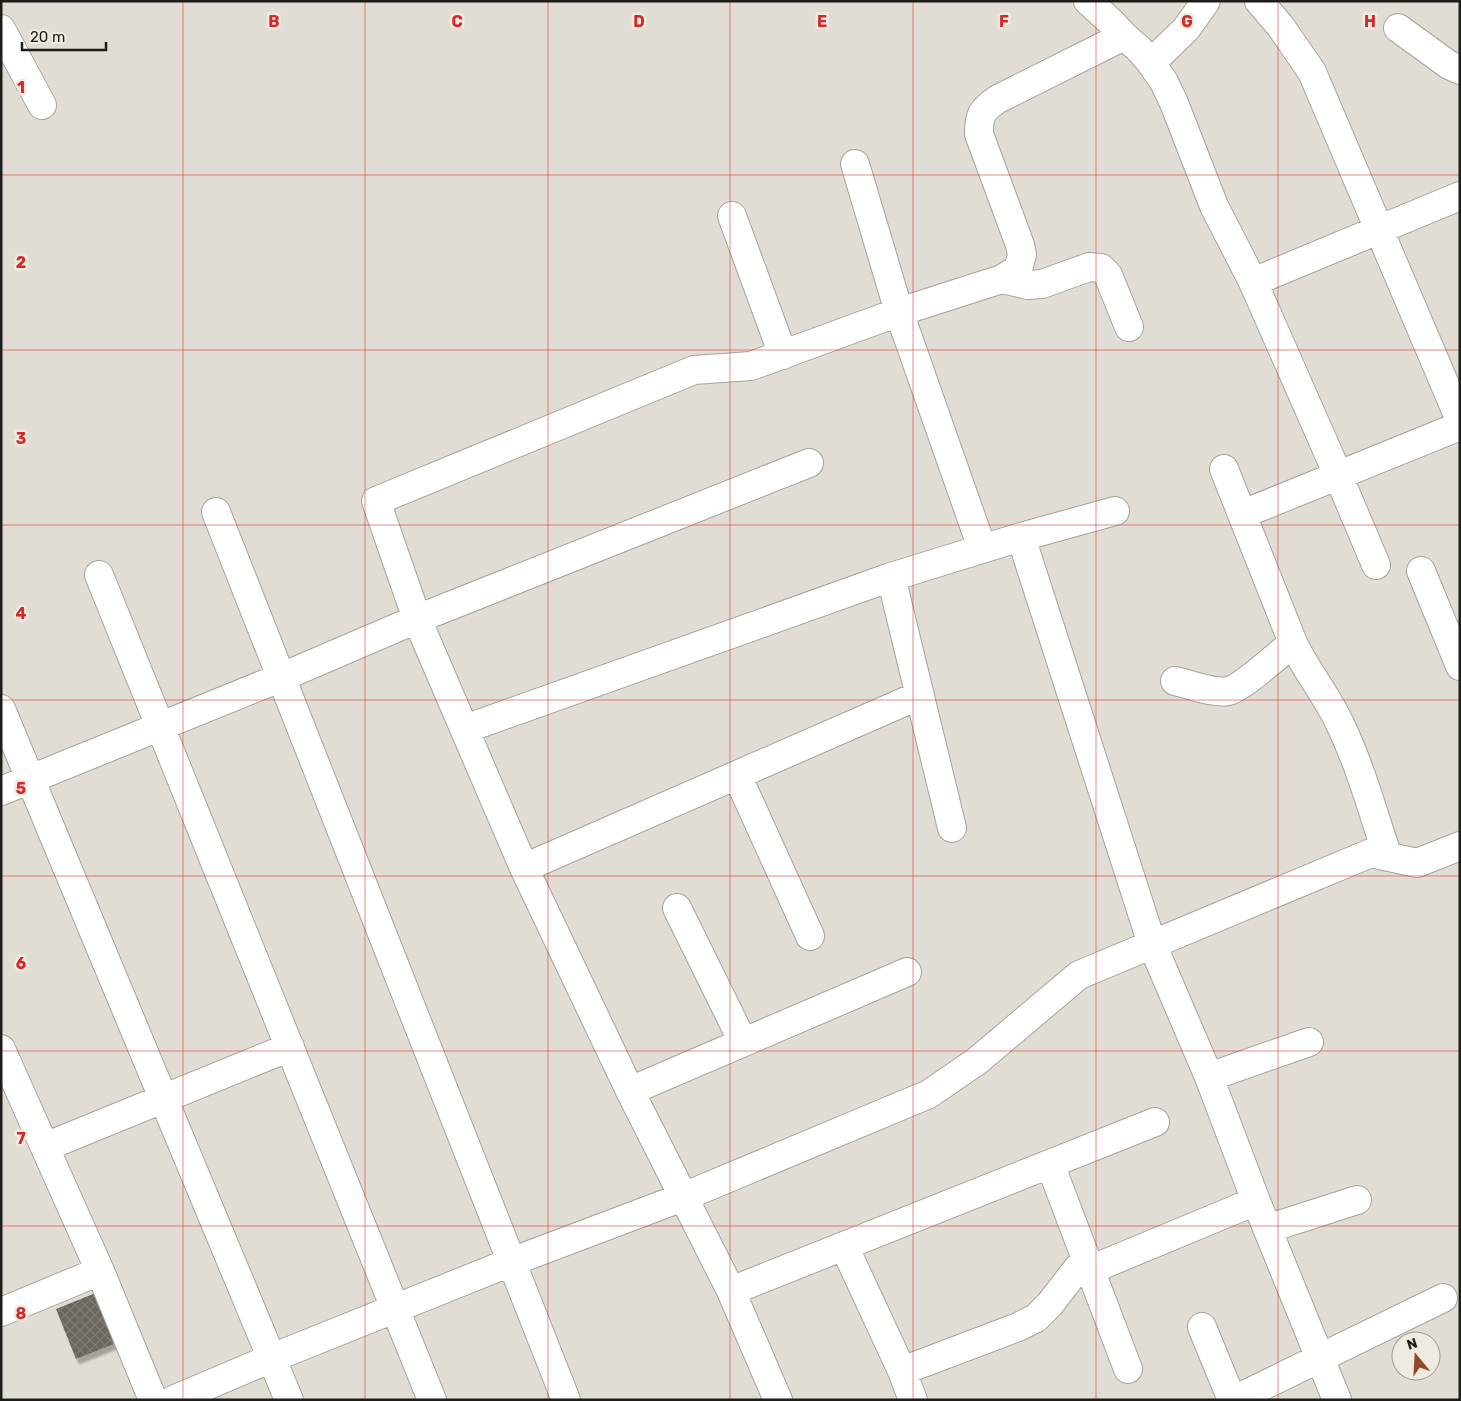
<svg xmlns="http://www.w3.org/2000/svg" width="1461" height="1401" font-family="Rubik,sans-serif">
<defs>
<pattern id="building-cross-hatch" width="8" height="8" patternUnits="userSpaceOnUse" patternTransform="scale(1.25)"><rect width="8" height="8" fill="#6a665d"/><path d="M0 0l8 8M0 8l8-8" fill="none" stroke="#7e7b74"/></pattern>
<filter id="shadow"><feDropShadow dx="3" dy="5.5" stdDeviation="1" flood-color="#0004"/></filter>
</defs>
<rect width="100%" height="100%" fill="#e2ddd4"/>
<!-- building -->
<path fill="url(#building-cross-hatch)" filter="url(#shadow)" d="M98,1292L119,1342L76,1359L56,1309Z"/>
<g fill="none" stroke-linecap="round" stroke-linejoin="round">
<defs>
<path id="minor" d="M1088,1L1111,22L1124,36L1139,49L1151,63L1164,82L1174,103L1214,206L1253,282L1338,475L1376,565
M1259,1L1281,27L1312,72L1460,420
M1398,28L1449,65L1460,70
M1,29L42,105
M1151,63L1186,29L1206,1
M855,164L899,312L982,548
M732,216L783,355
M1002,279L1028,285L1042,284L1089,267L1101,268L1108,275L1129,327
M1253,282L1460,196
M1224,469L1293,643C1307,672 1328,697 1341,726C1361,768 1373,813 1388,857
M216,512L566,1400
M1243,514L1460,426
M1021,537L1152,944L1209,1077L1256,1201L1337,1400
M1421,571L1460,666
M99,575L432,1400
M891,577L952,828
M1175,681C1189,684 1214,694 1228,691C1241,689 1280,653 1293,643
M1,709L289,1400
M465,729L891,577L1021,537L1115,511
M737,775L810,936
M1,791L282,677L417,619L376,501L694,370L751,366L899,312L1002,279L1018,269L1022,255L1020,245L979,134C979,114 982,110 998,99L1124,36
M524,868L920,695
M677,908L743,1042
M1,1049L100,1271L153,1400
M1209,1077L1309,1042
M630,1091L907,972
M45,1147L290,1047
M1050,1164L1128,1369
M1267,1229L1357,1200
M844,1246L902,1371L913,1400
M1090,1270L1256,1201
M731,1291L1155,1122
M1,1312L100,1271
M1202,1327L1232,1400
M902,1371L1018,1327L1036,1318L1050,1304L1077,1269L1086,1261
M173,1400L272,1358L511,1262L683,1197L929,1094L977,1061L1079,975L1371,853L1417,863L1460,846
M778,1400L731,1291L630,1091L524,868L417,619L809,463
M1234,1400L1443,1298"/>
</defs>
<!-- minor casing -->
<use href="#minor" stroke="#a6a299" stroke-width="30"/>
<!-- minor -->
<use href="#minor" stroke="#fff" stroke-width="28"/>
</g>
<!-- grid -->
<path fill="none" stroke="#d62828" stroke-width="1" stroke-opacity="0.55" d="M183,1V1400M365,1V1400M548,1V1400M730,1V1400M913,1V1400M1096,1V1400M1278,1V1400M1,175H1460M1,350H1460M1,525H1460M1,700H1460M1,876H1460M1,1051H1460M1,1226H1460"/>
<g font-size="16" text-anchor="middle" font-weight="bold" fill="#d62828" stroke="#efebe1" stroke-width="5" stroke-linejoin="round" paint-order="stroke">
<text x="274" y="27">B</text>
<text x="457" y="27">C</text>
<text x="639" y="27">D</text>
<text x="822" y="27">E</text>
<text x="1004" y="27">F</text>
<text x="1187" y="27">G</text>
<text x="1370" y="27">H</text>
<text x="21" y="93">1</text>
<text x="21" y="268">2</text>
<text x="21" y="444">3</text>
<text x="21" y="619">4</text>
<text x="21" y="794">5</text>
<text x="21" y="969">6</text>
<text x="21" y="1144">7</text>
<text x="21" y="1319">8</text>
</g>
<!-- border -->
<rect width="1461" height="1401" fill="none" stroke="#1f1d1a" stroke-width="5"/>
<!-- north arrow -->
<g transform="translate(1416 1356) rotate(342)"><circle r="24" fill="#efebe1" stroke="#9c9991"/>
<path d="M0-4L9 19L0 12L-9 19Z" fill="#914927"/>
<text y="-8" font-size="14" font-weight="bold" text-anchor="middle" fill="#1f1d1a">N</text>
</g>
<!-- scale -->
<path d="M22 42v8h84v-8" fill="none" stroke="#1f1d1a" stroke-width="2.5"/>
<text x="30" y="42" font-size="15" fill="#1f1d1a" stroke="#efebe1" stroke-width="4" paint-order="stroke">20 m</text>
</svg>
